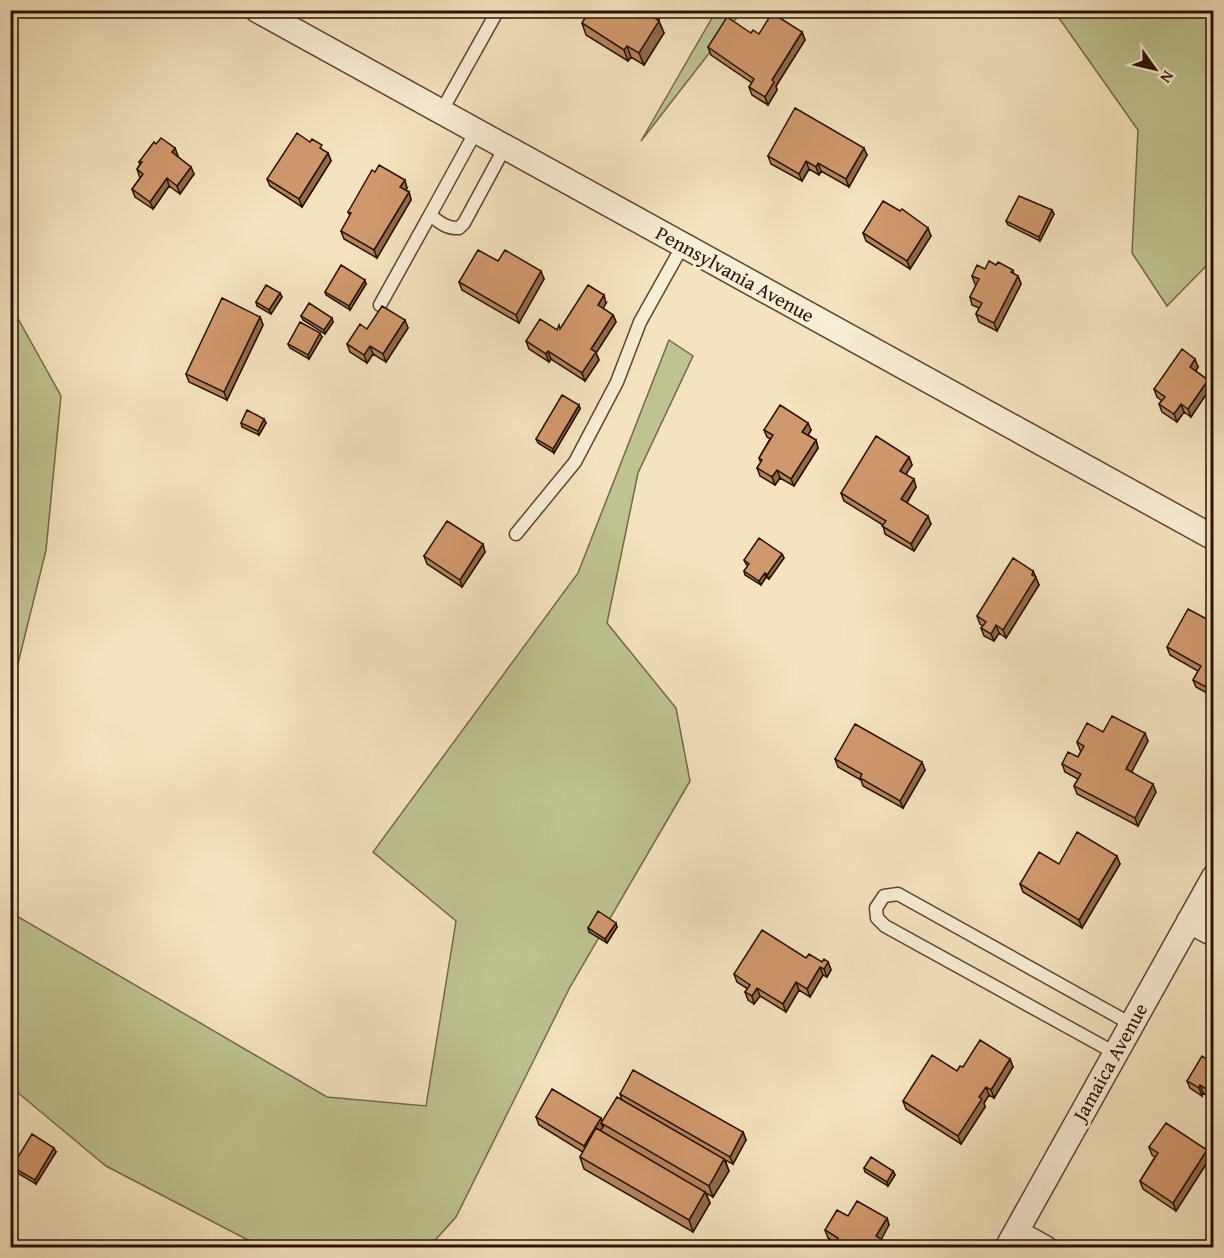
<svg xmlns="http://www.w3.org/2000/svg" width="1224" height="1258" font-family="'Gentium Book Plus',serif">
<rect width="100%" height="100%" fill="#f4e3be"/>
<filter id="stains"><feTurbulence type="fractalNoise" baseFrequency=".00333" numOctaves="4"/><feColorMatrix values="0 0 0 0 .2 0 0 0 0 .09 0 0 0 0 .02 0 0 0 .5 -.17"/></filter>
<radialGradient id="worn" r=".72"><stop offset=".6" stop-color="#630" stop-opacity="0"/><stop offset="1" stop-color="#630" stop-opacity=".3"/></radialGradient>
<!-- green -->
<path fill="#bec390" stroke="#736a49" stroke-width="1.5" d="M716,11H742L641,141Z
M1054,11H1213V259L1167,306L1132,253L1138,130Z
M11,306L61,396L46,550L11,692Z
M669,340L693,356L638,473L607,623L676,708L690,781L570,987L456,1217L429,1247H266L246,1239L106,1166L11,1087L10,912L327,1097L426,1106L456,921L373,852L578,573Z"/>
<g fill="none" stroke-linecap="round" stroke-linejoin="round">
<defs>
<path id="service" d="M441,112L498,10
M476,131L430,215C439,222 447,229 459,228L464,223L505,147
M380,305L430,215
M516,534L575,462L617,382L640,322L683,245
M1115,1053L885,926L877,918L876,908L884,896L898,894L1131,1024"/>
<path id="minor" d="M257,10L1214,538
M1189,921L1214,934
M1016,1232L1045,1248
M1007,1248L1214,877"/>
</defs>
<!-- service casing -->
<use href="#service" stroke="#5b4631" stroke-width="15"/>
<!-- minor casing -->
<use href="#minor" stroke="#5b4631" stroke-width="27"/>
<!-- service -->
<use href="#service" stroke="#f8edd5" stroke-width="12"/>
<!-- minor -->
<use href="#minor" stroke="#f8edd5" stroke-width="24"/>
</g>
<!-- wall -->
<path fill="#b3835e" stroke="#281202" stroke-width="1.5" d="M588,10H659V21L664,33L644,65L631,57L628,61L586,35L582,23L589,12Z
M802,32L805,40L776,86L777,90L768,105L752,95L749,87L752,83L711,55L708,47L751,33L759,34Z
M156,144L175,148L177,156L194,174L180,194L169,186L153,209L135,197L132,189L140,178L137,169L140,164L139,162Z
M324,151L328,153L331,161L302,207L270,186L267,179Z
M867,155L849,187L821,171L819,175L809,169L802,181L771,164L768,156Z
M407,188L406,190L409,192L411,200L377,258L344,239L341,231L350,216L348,212Z
M1052,210L1054,214L1040,241L1008,225L1006,221Z
M863,233L931,236L910,269L866,241Z
M498,261L544,279L519,323L462,290L459,282Z
M996,265L1013,270L1014,274L1018,276L1021,284L997,331L979,322L976,314L979,308L972,305L970,297L976,285L975,284L972,276L985,269Z
M366,284L350,310L326,295L325,292Z
M280,293L282,297L271,314L257,306L256,302Z
M606,303L603,308L613,315L616,322L596,353L599,360L585,381L551,359L549,362L529,349L526,341L560,329Z
M301,316L333,322L325,334L303,320Z
M260,317L263,325L227,400L189,382L186,374Z
M408,328L386,362L373,354L367,363L350,352L347,344L367,329Z
M322,337L309,359L290,348L288,344Z
M1198,367L1196,371L1208,380L1211,387L1191,417L1184,412L1177,422L1162,412L1159,404L1162,401L1157,397L1154,389Z
M579,405L580,409L554,453L538,443L536,439Z
M264,419L266,423L259,435L242,427L241,423Z
M764,430H811L808,435L816,440L818,448L794,486L780,478L775,485L760,476L757,468L761,463L759,458L770,439L767,437Z
M909,457L912,465L905,474L916,487L907,503L931,524L914,551L885,534L883,525L844,501L841,493Z
M485,552L462,587L427,564L424,556Z
M782,554L784,558L769,579L766,577L761,585L745,575L744,571L748,566L746,564L744,560Z
M1033,571L1039,585L1006,638L999,633L994,641L984,636L981,628L983,626L980,624L977,616Z
M1214,623V697L1196,687L1193,680L1198,671L1170,655L1167,647Z
M1103,732L1148,741L1131,772L1156,792L1138,826L1077,794L1074,786L1078,779L1065,772L1062,764L1078,757L1081,751L1080,750L1077,742Z
M835,759L925,770L903,808L863,786L861,780L838,767Z
M1059,864H1120L1082,928L1023,892L1020,884Z
M617,927L607,943L589,932L588,928Z
M806,958L822,962H828L831,970L827,977L823,975L810,997L799,990L786,1012L760,996L754,1004L748,1000L745,992L748,989L737,982L734,974Z
M1214,1052V1100L1203,1093L1202,1096L1190,1088L1187,1081L1208,1060Z
M1010,1059L1013,1067L994,1098L989,1095L984,1103L985,1107L961,1144L906,1109L903,1101L957,1071L963,1067Z
M620,1094L743,1132L746,1140L733,1164L725,1160L729,1171L713,1197L706,1193L710,1203L693,1232L584,1169L580,1157L583,1152L539,1125L536,1117L601,1118L602,1122L622,1100Z
M1149,1147L1210,1158L1176,1211L1143,1189L1140,1181L1155,1157L1152,1155Z
M56,1152L36,1184L14,1171L12,1167Z
M864,1168L893,1171L895,1175L888,1186L865,1172Z
M848,1216L887,1218L889,1225L836,1243L828,1238L825,1230Z"/>
<!-- shaded-wall -->
<path fill="#926a4c" stroke="#281202" stroke-width="1.5" d="M655,10H659V22L664,33L644,65L639,53L655,18Z
M802,32L805,40L776,86L777,90L768,105L765,97L772,80Z
M627,46L631,57L628,61L624,50Z
M175,148L178,156L175,160L172,152Z
M864,148L867,155L849,187L846,179Z
M328,153L331,161L302,207L299,199Z
M806,161L809,169L802,181L799,174Z
M818,163L821,171L819,175L816,167Z
M191,167L194,174L180,194L177,186Z
M167,178L169,186L153,209L150,202Z
M405,180L407,188L403,195L400,187Z
M409,192L411,200L377,258L374,250Z
M1052,210L1054,214L1040,241L1039,237Z
M928,228L931,236L910,269L907,261Z
M541,271L544,279L519,323L516,315Z
M1018,276L1021,284L997,331L994,323Z
M365,280L366,284L350,310L349,306Z
M280,293L282,297L271,314L269,310Z
M604,295L606,303L601,312L598,305Z
M613,315L616,322L596,353L599,360L585,381L582,373L591,349Z
M260,317L263,325L227,400L224,392Z
M332,318L333,322L325,334L324,330Z
M405,320L408,328L386,362L383,354Z
M320,333L322,337L309,359L308,355Z
M370,346L373,354L367,363L364,355Z
M548,351L551,359L549,362L546,354Z
M1195,359L1198,367L1193,375L1190,367Z
M1208,380L1211,387L1191,417L1188,409Z
M1181,404L1184,412L1177,422L1174,414Z
M579,405L580,409L554,453L553,449Z
M264,419L266,423L259,435L258,431Z
M808,423L811,430L805,440L802,432Z
M816,440L818,448L794,486L791,479Z
M909,457L912,465L903,479L900,471Z
M777,470L780,478L775,485L772,477Z
M914,479L916,487L904,507L901,499Z
M928,516L931,524L914,551L911,544Z
M483,544L485,552L462,587L460,580Z
M782,554L784,558L769,579L767,575Z
M1033,571L1039,585L1006,638L1003,630Z
M765,573L766,577L761,585L759,581Z
M996,625L999,633L994,641L991,634Z
M1145,733L1148,741L1129,777L1126,769Z
M922,762L925,770L903,808L900,801Z
M1153,784L1156,792L1138,826L1135,818Z
M1117,856L1120,864L1082,928L1079,920Z
M616,923L617,927L607,943L605,939Z
M828,962L831,970L827,977L824,969Z
M820,967L823,975L810,997L807,989Z
M796,982L799,990L786,1012L783,1004Z
M757,988L760,996L754,1004L752,996Z
M1010,1059L1013,1067L994,1098L991,1090Z
M1200,1085L1203,1093L1202,1096L1199,1088Z
M986,1087L989,1095L984,1103L985,1107L961,1144L958,1136L979,1097Z
M601,1118L603,1125L601,1123L603,1127L586,1153L584,1146Z
M743,1132L746,1140L733,1164L730,1157Z
M54,1148L56,1152L36,1184L35,1180Z
M1207,1150L1210,1158L1176,1211L1173,1203Z
M724,1159L729,1171L713,1197L709,1186Z
M893,1171L895,1175L888,1186L887,1182Z
M705,1192L710,1203L693,1232L689,1220Z
M887,1218L889,1225L879,1244L876,1236Z"/>
<!-- building -->
<path fill="#d0986d" stroke="#281202" stroke-width="1.5" d="M590,10H655V18L659,21L639,53L627,46L624,50L582,23Z
M772,13L802,32L772,80L774,82L765,97L749,87L754,79L708,47L727,17L751,33L753,30L759,34Z
M795,108L864,148L846,179L818,163L816,167L806,161L799,174L768,156Z
M297,133L310,142L312,139L322,145L320,148L328,153L299,199L267,179Z
M161,138L175,148L172,152L191,167L177,186L167,178L150,202L132,189L143,174L137,169L142,162H139L154,142L156,144Z
M379,165L405,180L400,187L409,192L374,250L341,231L351,213L348,212L372,170L375,172Z
M1019,196L1052,210L1039,237L1006,221Z
M883,201L900,211L902,209L928,228L907,261L863,233Z
M478,250L498,261L505,250L541,271L516,315L459,282Z
M989,261L996,265L998,262L1013,270L1011,272L1018,276L994,323L976,314L982,303L970,297L979,279L972,276L977,265L985,269Z
M341,265L365,280L349,306L325,292Z
M266,285L280,293L269,310L256,302Z
M588,285L604,295L598,305L613,315L591,349L596,352L582,373L548,351L546,354L526,341L540,319L557,330L559,325L560,329Z
M222,298L260,317L224,392L186,374Z
M309,303L332,318L324,330L301,316Z
M382,306L405,320L383,354L370,346L364,355L347,344L360,324L367,329Z
M300,322L320,333L308,355L288,344Z
M1182,349L1195,359L1190,367L1208,380L1188,409L1181,404L1174,414L1159,404L1165,397L1154,389Z
M562,395L579,405L553,449L536,439Z
M780,405L808,423L802,432L816,440L791,479L777,470L772,477L757,468L762,460L759,458L773,435L764,430Z
M247,410L264,419L258,431L241,423Z
M876,436L909,457L900,471L914,479L901,499L928,516L911,544L882,526L886,521L841,493Z
M447,521L483,544L460,580L424,556Z
M759,538L782,554L767,575L765,573L759,581L744,571L749,564L744,560Z
M1013,558L1033,571L1032,575L1036,577L1003,630L996,625L991,634L981,628L986,622L977,616Z
M1188,609L1214,623L1213,691L1193,680L1201,666L1167,647Z
M1112,716L1145,733L1126,769L1153,784L1135,818L1074,786L1081,774L1062,764L1068,752L1078,757L1084,746L1077,742L1087,723L1103,732Z
M855,724L922,762L900,801L860,778L862,774L835,759Z
M1077,832L1117,856L1079,920L1020,884L1039,852L1059,864Z
M598,911L616,923L605,939L588,928Z
M762,930L806,958L809,954L822,962L824,959L828,962L824,969L820,967L807,989L796,982L783,1004L757,988L752,996L745,992L750,985L734,974Z
M980,1040L1010,1059L991,1090L986,1087L979,1097L982,1099L958,1136L903,1101L932,1055L957,1071L960,1066L963,1067Z
M1214,1052V1094L1200,1085L1199,1088L1187,1081L1202,1056L1208,1060Z
M633,1070L743,1132L730,1157L620,1094Z
M552,1089L601,1118L584,1146L536,1117Z
M617,1097L724,1159L709,1186L601,1123Z
M1166,1123L1207,1150L1173,1203L1140,1181L1158,1153L1149,1147Z
M596,1128L705,1192L689,1220L580,1157Z
M32,1134L54,1148L35,1180L12,1167Z
M871,1157L893,1171L887,1182L864,1168Z
M857,1201L887,1218L876,1236L896,1248H833L838,1238L825,1230L837,1210L848,1216Z"/>
<g text-anchor="middle" stroke-width="6" stroke-linejoin="round" paint-order="stroke">
<!-- street labels -->
<g font-size="20" fill="#281202" stroke="#f8edd5">
<text transform="translate(735 274) rotate(29)" y="7">Pennsylvania Avenue</text>
<text transform="translate(1110 1062) rotate(-61)" y="7">Jamaica Avenue</text>
</g>
</g>
<!-- margin -->
<rect width="1224" height="1258" fill="none" stroke="#f4e3be" stroke-width="36"/>
<rect x="12" y="12" width="1200" height="1234" fill="none" stroke="#281202" stroke-width="3"/>
<rect x="18" y="18" width="1188" height="1222" fill="none" stroke="#281202" stroke-width="1.5"/>
<!-- north arrow -->
<g transform="translate(1155 69) rotate(124)" stroke="#f8edd5" stroke-width="4.5" paint-order="stroke">
<path d="M0-4.5L10 22L0 15L-10 22Z" fill="#281202"/>
<text y="-9" font-size="16" font-weight="bold" text-anchor="middle" fill="#281202">N</text>
</g>
<rect width="100%" height="100%" filter="url(#stains)"/>
<rect width="100%" height="100%" fill="url(#worn)"/>
</svg>
